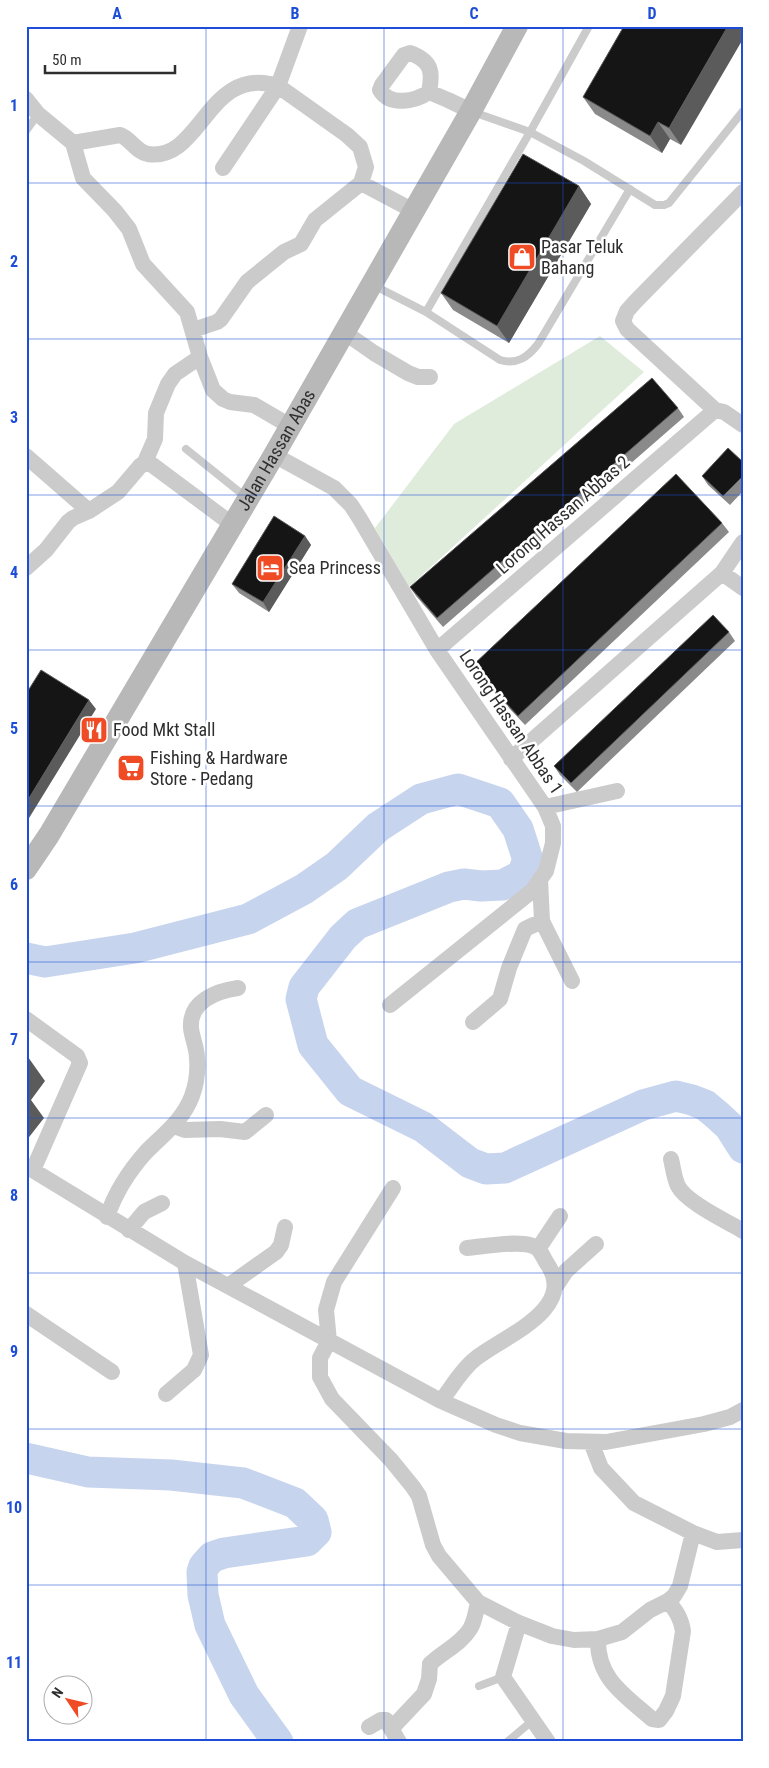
<svg xmlns="http://www.w3.org/2000/svg" width="769" height="1768" font-family="'Roboto Condensed',sans-serif">
<rect width="100%" height="100%" fill="#fff"/>
<!-- green -->
<path fill="#e0ecdb" d="M600,336L644,372L409,587L375,528L454,424Z"/>
<g fill="none" stroke-linecap="round" stroke-linejoin="round">
<!-- river -->
<path stroke="#c6d4ee" stroke-width="31" d="M26,958L45,962L135,948L248,919L304,889L337,866L378,827L421,799L458,789L500,803L518,829L528,860L522,875L503,885L481,886L464,884L449,887L357,924L343,937L304,987L301,999L313,1045L350,1091L423,1127L470,1163L486,1169L505,1168L643,1105L676,1096L692,1100L705,1105L717,1115L729,1126L743,1148
M26,1458L88,1472L171,1475L243,1483L295,1503L313,1520L316,1532L307,1541L224,1553L212,1557L204,1566L202,1572L203,1595L210,1625L244,1695L278,1742"/>
<!-- lane -->
<path stroke="#cbcbcb" stroke-width="8" d="M473,112L530,132L584,161L655,205H664L669,203L743,111
M26,131L38,114
M373,285L426,312L500,360C517,365 528,357 538,344L630,189
M426,312L530,132L589,26
M186,449L247,498
M479,1686L503,1677
M507,1742L532,1721"/>
<!-- street -->
<path stroke="#cbcbcb" stroke-width="16" d="M410,53C432,61 433,72 429,92C416,101 390,107 380,90L382,85L404,55Z
M429,92L448,100L471,111
M26,99L38,114L73,143L83,178L115,211L129,229L143,264L187,312L200,357L213,390L223,399L230,402L254,405L290,426
M73,143L120,135C130,138 136,152 148,154C202,162 207,64 278,86L347,135L360,147L366,167L361,183L414,211
M223,168L278,86L300,26
M743,192L635,302L627,311L623,321L627,329L715,410L724,412L743,425
M193,330L217,322L221,319L247,282L284,252L301,244L315,220L361,183
M344,332L374,353L408,373L418,377H430
M274,455L334,488L351,505L360,519L437,650L545,807L553,826V843L546,871L532,891L390,1005
M26,456L89,511
M144,464H151L233,525
M26,568L46,550L68,522L73,518L89,511L118,492L141,465L144,464L155,439L156,413L168,384L175,374L200,357
M722,573L743,588
M437,650L715,410
M511,759L722,573L743,542
M545,807L617,791
M540,879L542,921L572,981
M26,1019L77,1056L80,1063L33,1170
M473,1022L500,999L509,968L525,929L542,921
M174,1126L185,1130L220,1129L245,1132L266,1115
M671,1159C673,1167 674,1178 678,1186C686,1202 726,1221 743,1231
M26,1166L185,1263L441,1401L496,1425L520,1433L566,1441L606,1442L704,1424L730,1417L743,1410
M393,1188L334,1282L326,1310L329,1341L320,1358V1377L332,1399L391,1460L413,1487L419,1496L433,1545L439,1556L478,1602L519,1623L552,1636L574,1640L598,1639L622,1632L650,1610L668,1601L674,1596L680,1586L693,1533
M107,1217C115,1193 129,1171 146,1152C164,1134 183,1120 192,1096C196,1085 198,1070 197,1058C197,1048 192,1038 191,1028C189,1001 217,991 238,988
M129,1230L144,1212L162,1203
M538,1249L560,1216
M228,1286L276,1252L281,1245L285,1227
M556,1286L566,1271L596,1244
M26,1314L112,1372
M166,1394L194,1370L201,1355L185,1263
M441,1401C452,1387 461,1370 475,1359C502,1337 577,1310 548,1265C545,1261 542,1253 538,1249C527,1238 482,1247 467,1248
M591,1442L601,1468L634,1503L693,1533L717,1542L743,1540
M519,1623L503,1677L548,1742
M598,1639C597,1679 625,1695 652,1719L659,1720L666,1711L673,1696L683,1631C681,1618 676,1611 668,1601
M369,1727L381,1720H386L399,1742
M391,1729L424,1694L429,1679L430,1664C442,1652 461,1644 470,1629C475,1621 476,1611 478,1602"/>
<!-- secondary -->
<path stroke="#b8b8b8" stroke-width="22" id="s1" d="M26,869L49,835L274,455L471,111L517,26"/>
</g>
<!-- wall -->
<path fill="#8a8a8a" d="M624,26L681,145L670,139L662,153L595,114L583,97Z
M579,186L591,204L509,343L453,310L441,293Z
M678,408L684,417L443,627L416,596L410,587Z
M743,462V491L730,505L708,485L702,476Z
M722,523L729,532L525,725L478,675L472,666Z
M305,536L311,545L269,612L239,593L232,584Z
M729,632L735,641L577,792L560,775L554,766Z"/>
<!-- shaded-wall -->
<path fill="#5b5b5b" d="M728,26H743V39L681,145L669,128Z
M658,122L670,139L662,153L650,136Z
M579,186L591,204L509,343L497,326Z
M305,536L311,545L269,612L263,602Z
M89,700L96,709L26,823V803Z
M28,1057L45,1081L31,1100L44,1118L26,1141V1060Z"/>
<!-- building -->
<path fill="#151515" stroke="#5b5b5b" d="M624,26H728L669,128L658,122L650,136L583,97Z
M523,154L579,186L497,326L441,293Z
M652,378L678,408L437,618L410,587Z
M728,448L743,462V476L723,496L702,476Z
M676,474L722,523L518,716L472,666Z
M274,516L305,536L263,602L232,584Z
M713,615L729,632L571,783L554,766Z
M41,670L89,700L26,803V694Z"/>
<!-- grid -->
<path fill="none" stroke="#1d4ed8" stroke-width="1" stroke-opacity="0.55" d="M206,26V1742M384,26V1742M563,26V1742M26,183H743M26,339H743M26,495H743M26,650H743M26,806H743M26,962H743M26,1118H743M26,1273H743M26,1429H743M26,1585H743"/>
<!-- icons -->
<defs>
<symbol id="shop-square" viewBox="-11 -11 22 22"><rect x="-9" y="-9" width="18" height="18" rx="4" fill="#ef4c26" stroke="#fff"/><path d="M-5-2.5h2.3a2.7 3.5 0 0 1 5.4 0H5L5.5 6h-11ZM-1.5-2.5h3a1.5 2.3 0 0 0-3 0Z" fill="#fff"/></symbol>
<symbol id="hotel-square" viewBox="-11 -11 22 22"><rect x="-9" y="-9" width="18" height="18" rx="4" fill="#ef4c26" stroke="#fff"/><path d="M-6-4.5h1.5V1H6V5H4.5V3h-9V5H-6ZM-4 0a1.8 1.8 0 1 1 3.6 0ZM.5 0V-2.5h3Q6-2.5 6 0Z" fill="#fff"/></symbol>
<symbol id="restaurant-square" viewBox="-11 -11 22 22"><rect x="-9" y="-9" width="18" height="18" rx="4" fill="#ef4c26" stroke="#fff"/><path d="M-5-6h1v4h1v-4h1v4h1v-4h1v5L-1.5 .5V6h-2V.5L-5-1ZM5-6V6H3V1.5H1.5Q1.5-4 5-6Z" fill="#fff"/></symbol>
<symbol id="supermarket-square" viewBox="-11 -11 22 22"><rect x="-9" y="-9" width="18" height="18" rx="4" fill="#ef4c26" stroke="#fff"/><path d="M-6-5.5h2.5l.6 2H6L4.5 2H-2.5L-4.4-4H-6ZM-1.5 3.2a1.3 1.3 0 1 0 .1 0ZM3 3.2a1.3 1.3 0 1 0 .1 0Z" fill="#fff"/></symbol>
</defs>
<g fill-rule="evenodd">
<use href="#shop-square" x="506" y="241" width="32" height="32"/>
<use href="#hotel-square" x="254" y="552" width="32" height="32"/>
<use href="#restaurant-square" x="78" y="714" width="32" height="32"/>
<use href="#supermarket-square" x="115" y="752" width="32" height="32"/>
</g>
<g text-anchor="middle" stroke-width="5" stroke-linejoin="round" paint-order="stroke">
<!-- poi labels -->
<g font-size="18" fill="#2e2e2e" stroke="#fff" text-anchor="start">
<text x="541" y="253">Pasar Teluk<tspan x="541" dy="21">Bahang</tspan></text>
<text x="289" y="574">Sea Princess</text>
<text x="113" y="736">Food Mkt Stall</text>
<text x="150" y="764">Fishing &amp; Hardware<tspan x="150" dy="21">Store - Pedang</tspan></text>
</g>
<!-- street labels -->
<g font-size="18" fill="#2e2e2e" stroke="#fff">
<text dy="6" stroke="none"><textPath href="#s1" startOffset="488">Jalan Hassan Abas</textPath></text>
<text transform="translate(563 515) rotate(-41)" y="6">Lorong Hassan Abbas 2</text>
<text transform="translate(511 722) rotate(56)" y="6">Lorong Hassan Abbas 1</text>
</g>
</g>
<!-- border -->
<rect width="769" height="1768" fill="none" stroke="#ffffff" stroke-width="55"/>
<!-- north arrow -->
<g transform="translate(68 1700) rotate(305)"><circle r="24" fill="#ffffff" stroke="#ababab"/>
<path d="M0-4L9 19L0 12L-9 19Z" fill="#ef4c26"/>
<text y="-8" font-size="14" font-weight="bold" text-anchor="middle" fill="#2e2e2e">N</text>
</g>
<!-- scale -->
<path d="M45 65v8h130v-8" fill="none" stroke="#2e2e2e" stroke-width="2.5"/>
<text x="52" y="65" font-size="15" fill="#2e2e2e" stroke="#ffffff" stroke-width="4" paint-order="stroke">50 m</text>
<rect x="28" y="28" width="714" height="1712" fill="none" stroke="#1d4ed8" stroke-width="2"/>
<g font-size="16" text-anchor="middle" font-weight="bold" fill="#1d4ed8">
<text x="117" y="19">A</text>
<text x="295" y="19">B</text>
<text x="474" y="19">C</text>
<text x="652" y="19">D</text>
<text x="14" y="111">1</text>
<text x="14" y="267">2</text>
<text x="14" y="423">3</text>
<text x="14" y="578">4</text>
<text x="14" y="734">5</text>
<text x="14" y="890">6</text>
<text x="14" y="1045">7</text>
<text x="14" y="1201">8</text>
<text x="14" y="1357">9</text>
<text x="14" y="1513">10</text>
<text x="14" y="1668">11</text>
</g>
</svg>
